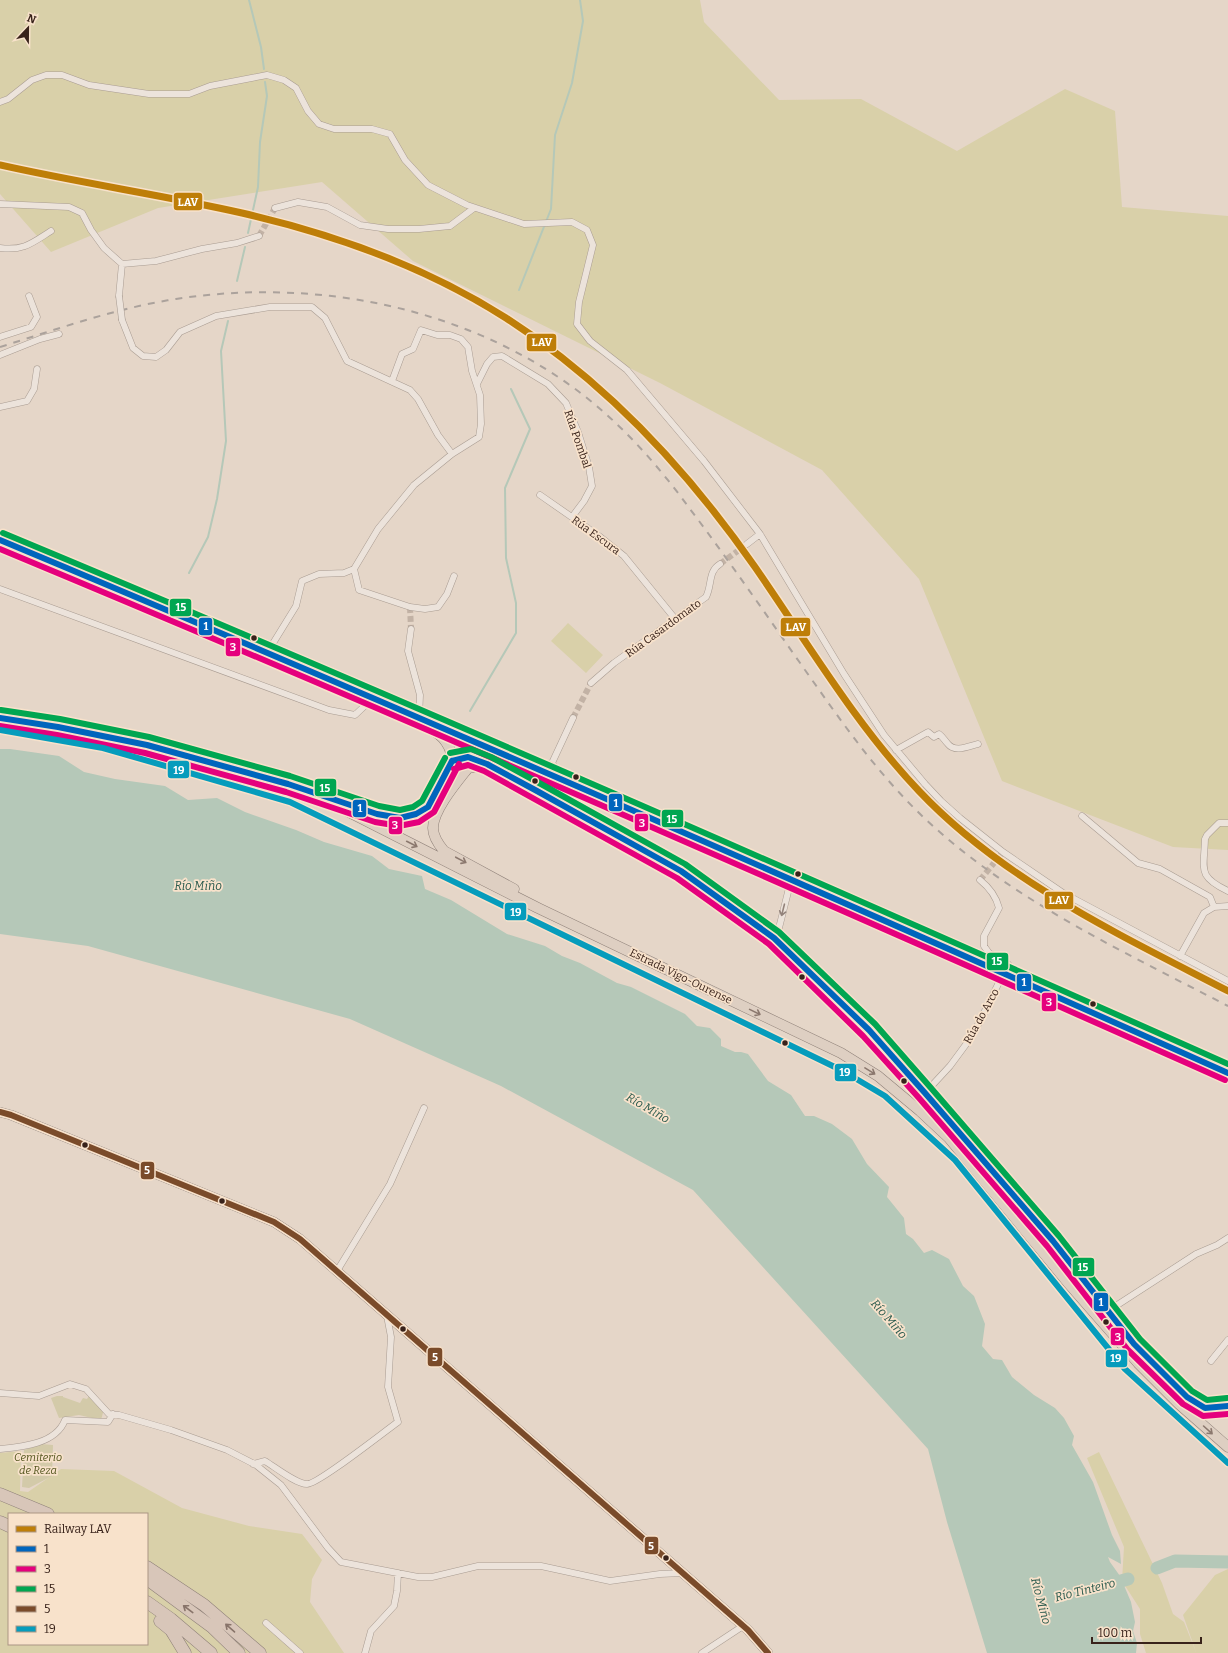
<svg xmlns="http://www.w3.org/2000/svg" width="1228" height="1653" font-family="Bitter,serif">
<rect width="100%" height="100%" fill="#e5d6c8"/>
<!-- green -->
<path fill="#d9d0a9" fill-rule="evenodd" d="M0,0H700L704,22L779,100L861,99L957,151L1065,89L1115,111L1122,207L1228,216V850L1173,847L1002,781L919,579L822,470L660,383L413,261L322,182L158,208L51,252L0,194Z
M568,623L603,655L586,673L551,641Z
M21,1451L20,1491L28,1492L61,1469L114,1471L182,1508L249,1526L302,1534L322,1560L312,1579L310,1602L344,1653H0V1453ZM9,1514H147V1644H9Z
M1099,1452L1162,1583L1173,1614L1184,1622L1196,1652L1183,1615L1215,1575L1228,1569V1653H1146L1140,1634V1609L1122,1581L1124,1547L1087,1458Z"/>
<!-- cemetery -->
<path fill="#d3caa9" d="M57,1396H63V1397L80,1403L83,1398L87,1399L89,1396L104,1409L101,1420L79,1415L59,1418L51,1398Z
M41,1444L53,1445L52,1476L29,1488L22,1487L24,1450Z"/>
<!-- water -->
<path fill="#b5c8b8" d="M0,749H10L59,756L84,772L115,779L165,786L188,800L217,798L245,812L296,830L324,842L372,856L389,869L422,876L425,889L451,900L507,934L545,946L562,956L580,963L617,983L631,987L685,1014L697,1026L710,1028L721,1039V1046L735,1052H741L748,1054L768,1081L791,1095L805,1116H814L832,1124L852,1139L867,1164L889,1187L887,1197L904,1218L906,1234L913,1239L924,1253L932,1250L949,1259L963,1286L974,1296L985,1324L982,1346L993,1359L1002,1360L1012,1377L1034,1395L1055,1408L1064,1418L1074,1436L1072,1445L1093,1482L1112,1535L1120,1551L1121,1564L1108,1557L1110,1562L1120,1576L1131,1602L1135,1622L1133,1631L1137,1643L1136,1653H987L947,1522L928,1449L693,1190L501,1086L350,1019L88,946L0,934Z"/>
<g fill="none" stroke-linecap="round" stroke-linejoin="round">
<!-- stream -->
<path stroke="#b5c8b8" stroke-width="2" d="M249,0L261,47L264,69
M248,233L258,187L260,142L267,96L265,82
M237,281L245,247
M519,290L551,209L555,135L572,83L583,21L580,0
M189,573L208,537L217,499L226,441L221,351L228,321
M470,711L516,633V603L506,558L505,488L530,429L511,389"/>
<!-- river -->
<path stroke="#b5c8b8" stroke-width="13" d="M1157,1568L1175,1561L1228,1562
M1107,1585L1128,1579"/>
<!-- minor-tunnel -->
<path stroke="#c2b2a5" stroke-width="6" stroke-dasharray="6 3" stroke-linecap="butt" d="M259,236L275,208
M720,564L747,544
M410,607L411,629
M573,718L591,683
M980,880L1003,852"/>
<defs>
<path id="minor" d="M0,102L8,99L32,80L46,75H62L89,85L149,94H189L210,86L267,75L284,80L296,88L308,111L319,124L334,129H372L390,134L405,160L428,185L467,205L524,224L572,222L587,230L593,245L579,302L577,324L590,341L627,370L704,461L760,534L844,674L884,735L925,784L941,801L960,818L1003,852L1063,893L1228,981
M0,204L69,207L82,213L91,230L104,248L122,264L156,261L202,249L237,243L259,236
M275,208L298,202L327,207L360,225L388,229H419L450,226L474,208
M0,248C24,251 32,243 51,231
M119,296L122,264
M122,320L133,348L143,356L156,357L166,350L180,332L216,316L270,307H312L325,318L347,361L410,390L418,399L438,435L452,454
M0,337L31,327L37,317L29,296
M0,355L40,339L59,334
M477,384L487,364L493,357L502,356L548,384L566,403L578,432L589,467L592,486L584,501L572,517
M0,407L27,401L34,389L37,369
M540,495L599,536L624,556L676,620
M747,544L760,534
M354,569L359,590L410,607L425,609L438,607L447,594L454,576
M0,589L329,710L355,715L373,698
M411,629L408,651L420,695L419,718
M267,653L296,606L302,581L319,574L344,573L354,569L378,529L414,485L452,454L479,437L481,424L480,395L472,371L468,347L461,339L450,335H437L421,330L413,349L402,354L392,381
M591,683L614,663L706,597C712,586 708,571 720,564
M896,750L928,732L934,737L939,734C943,737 945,741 948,744C955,753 969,746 978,744
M552,763L573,718
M552,763L557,770L565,778
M489,765L681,871L774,938L869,1030L925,1093L1053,1241L1134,1344L1187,1397L1205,1408L1228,1406
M534,767L552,763
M1082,816L1138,863L1160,869L1210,897L1214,907
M1228,823H1219L1207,835L1205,839C1204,870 1197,876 1228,891
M776,940L791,880
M1180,956L1204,913L1214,907L1228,906
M925,1093L950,1066L967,1043L979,1023L1008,964L989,953L984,946V936L999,908C996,896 990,888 980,880
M337,1271L390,1184L424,1108
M1108,1311L1196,1254L1217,1245L1228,1238
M1211,1361L1228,1340
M0,1393L39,1396L70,1384L86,1389L109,1414L119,1415L171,1430L227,1450L256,1465L281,1485L328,1548L341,1562L418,1577H432L478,1566H541L610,1581L660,1574L682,1573
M0,1449C22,1447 56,1444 65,1420L108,1422L113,1414
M253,1464L265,1461C275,1467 296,1484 307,1484C317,1485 385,1431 398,1422L388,1387L391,1337L387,1316
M266,1623L300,1653
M365,1653L371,1631L394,1606L397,1591L398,1573
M702,1653L743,1626"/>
<path id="secondary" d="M0,1112L11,1115L274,1222L300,1239L748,1630L768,1653"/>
<path id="trunk" d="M0,540C412,711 821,891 1228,1073
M0,718L58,727L147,745L234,769L341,808L538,908L841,1053L878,1076L920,1111L949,1138L1069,1284L1138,1363L1179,1404L1228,1447
M337,801C356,807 380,818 400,818C409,818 421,813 428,807C434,801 452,770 452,761C452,747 443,735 431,730
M514,889L444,851C439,845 433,837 433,828C433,810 457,782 468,768L494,763L546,779"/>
<path id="motorway" d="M0,1494L48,1514
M0,1522L9,1526
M147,1567L204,1605L260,1653
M147,1579L212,1627L239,1653
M147,1602L171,1619L211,1653
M160,1621L171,1630L185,1653"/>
</defs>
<!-- minor casing -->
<use href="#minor" stroke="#a99c92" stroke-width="7"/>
<!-- secondary casing -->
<use href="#secondary" stroke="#998b82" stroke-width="10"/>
<!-- trunk casing -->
<use href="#trunk" stroke="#8f8179" stroke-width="11"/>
<!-- motorway casing -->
<use href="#motorway" stroke="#8f8179" stroke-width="13"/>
<!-- minor -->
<use href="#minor" stroke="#ece3db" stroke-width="6"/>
<!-- secondary -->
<use href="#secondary" stroke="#ece3db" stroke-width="9"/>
<!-- trunk -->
<use href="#trunk" stroke="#decfc2" stroke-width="10"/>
<!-- motorway -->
<use href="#motorway" stroke="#d8c6b9" stroke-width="12"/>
<!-- rail -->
<path stroke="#aba29c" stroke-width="2" stroke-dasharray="7 7" stroke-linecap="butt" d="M0,347C58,329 116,308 176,299C318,277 473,308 587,398C627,430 660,468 690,509C730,562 767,616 805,670C839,718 872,766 914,808C1001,895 1120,950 1228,1006"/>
<defs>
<path id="minor-bridge" d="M119,296L122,320"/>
</defs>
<!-- minor-bridge casing -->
<use href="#minor-bridge" stroke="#a99c92" stroke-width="7" stroke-linecap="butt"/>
<!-- minor-bridge -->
<use href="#minor-bridge" stroke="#ece3db" stroke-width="6"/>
<defs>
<path id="bus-1" d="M0,540C412,712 820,891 1228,1073
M0,718L58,727L147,745L288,784L377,814L400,818L416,814L428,807L452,761
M452,761L468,757L487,764L537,791L681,871L774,938L869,1030L925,1093L1053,1241L1134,1344L1187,1397L1205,1408L1228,1406"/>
<path id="bus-2" d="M0,549C411,720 818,899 1225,1080
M0,726L57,735L145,753L286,792L375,822L399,826L419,822L434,812L459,764
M454,769L468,765L484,771L677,878L769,944L863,1036L919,1098L1047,1246L1128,1350L1183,1404L1203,1416L1228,1414"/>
<path id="bus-3" d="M3,533C414,704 821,883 1228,1064
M1,710L60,719L149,737L290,776L379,806L400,810L413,807L422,801L445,758
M450,753L471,749L491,757L541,784L685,864L779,932L875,1024L931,1088L1059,1236L1140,1339L1192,1391L1207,1400L1227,1398"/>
<path id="bus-4" d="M0,1112L11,1115L274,1222L300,1239L748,1630L768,1653"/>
<path id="bus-5" d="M0,730L103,748L290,802L843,1071L885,1096L955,1160L1125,1369L1228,1463"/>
</defs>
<!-- bus-1 casing -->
<use href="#bus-1" stroke="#f8e2cb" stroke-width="9"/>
<!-- bus-2 casing -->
<use href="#bus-2" stroke="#f8e2cb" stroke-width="9"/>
<!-- bus-3 casing -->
<use href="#bus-3" stroke="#f8e2cb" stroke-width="9"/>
<!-- bus-4 casing -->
<use href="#bus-4" stroke="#f8e2cb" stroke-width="9"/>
<!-- bus-5 casing -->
<use href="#bus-5" stroke="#f8e2cb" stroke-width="9"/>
<!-- bus-1 -->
<use href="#bus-1" stroke="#0065bd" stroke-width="6"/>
<!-- bus-2 -->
<use href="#bus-2" stroke="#e5007d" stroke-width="6"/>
<!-- bus-3 -->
<use href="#bus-3" stroke="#00a651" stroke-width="6"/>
<!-- bus-4 -->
<use href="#bus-4" stroke="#7a4b2a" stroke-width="6"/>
<!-- bus-5 -->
<use href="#bus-5" stroke="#069cbc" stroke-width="6"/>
<defs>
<path id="rail-1" d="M0,165C80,183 162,195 242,213C334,234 426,267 506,318C606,382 688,471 755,567C807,642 856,725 919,791C1004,881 1120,935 1228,991"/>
</defs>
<!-- rail-1 casing -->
<use href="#rail-1" stroke="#f8e2cb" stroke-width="10"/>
<!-- rail-1 -->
<use href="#rail-1" stroke="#be7e08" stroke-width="7"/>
</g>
<!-- one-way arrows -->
<defs><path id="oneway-shaft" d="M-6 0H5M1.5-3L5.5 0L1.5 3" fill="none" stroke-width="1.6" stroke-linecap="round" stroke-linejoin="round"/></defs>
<g stroke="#8b786e">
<use href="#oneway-shaft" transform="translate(412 844) rotate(27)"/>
<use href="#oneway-shaft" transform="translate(461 860) rotate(28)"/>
<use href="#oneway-shaft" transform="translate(755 1012) rotate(26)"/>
<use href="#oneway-shaft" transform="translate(870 1071) rotate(32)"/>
<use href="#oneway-shaft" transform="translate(1208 1430) rotate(42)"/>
</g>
<use stroke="#92827a" href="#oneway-shaft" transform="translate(783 910) rotate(104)"/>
<g stroke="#88746a">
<use href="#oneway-shaft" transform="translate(188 1609) rotate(-143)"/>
<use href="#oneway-shaft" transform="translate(230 1628) rotate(-139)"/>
</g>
<!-- markers -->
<g fill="#38221a" stroke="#f8e2cb" stroke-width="1.5">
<circle cx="254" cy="638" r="3.5"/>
<circle cx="576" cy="777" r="3.5"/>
<circle cx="535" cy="781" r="3.5"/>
<circle cx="798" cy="874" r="3.5"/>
<circle cx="802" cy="977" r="3.5"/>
<circle cx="1093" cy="1004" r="3.5"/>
<circle cx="785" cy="1043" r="3.5"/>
<circle cx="904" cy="1081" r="3.5"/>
<circle cx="85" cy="1145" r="3.5"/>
<circle cx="222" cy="1201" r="3.5"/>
<circle cx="1106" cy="1322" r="3.5"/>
<circle cx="403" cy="1329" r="3.5"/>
<circle cx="666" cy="1558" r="3.5"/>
</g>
<g text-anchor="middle" stroke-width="3.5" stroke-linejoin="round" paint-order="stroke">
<!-- street labels -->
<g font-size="11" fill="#38221a" stroke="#f8e2cb">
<text transform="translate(578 439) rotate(71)" y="4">Rúa Pombal</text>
<text transform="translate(596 535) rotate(36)" y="4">Rúa Escura</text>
<text transform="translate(663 628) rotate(-36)" y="4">Rúa Casardomato</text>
<text transform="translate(681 976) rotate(26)" y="4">Estrada Vigo-Ourense</text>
<text transform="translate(981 1016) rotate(-61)" y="4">Rúa do Arco</text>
</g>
<!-- park labels -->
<g font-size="11" font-style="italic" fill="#54561f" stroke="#f8e2cb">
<text x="38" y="1461">Cemiterio<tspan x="38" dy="13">de Reza</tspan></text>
</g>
<!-- water labels -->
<g font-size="12" font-style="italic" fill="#28594c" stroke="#f8e2cb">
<text x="198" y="890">Río Miño</text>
<text transform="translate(648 1108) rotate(30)" y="4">Río Miño</text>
<text transform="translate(889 1319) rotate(49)" y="4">Río Miño</text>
<text transform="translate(1085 1590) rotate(-14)" y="4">Río Tinteiro</text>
<text transform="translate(1041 1601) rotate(75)" y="4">Río Miño</text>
</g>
</g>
<g stroke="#f8e2cb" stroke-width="1.5">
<rect x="173" y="192" width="30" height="19" rx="4" fill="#be7e08"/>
<rect x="526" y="333" width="31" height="19" rx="4" fill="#be7e08"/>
<rect x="169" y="598" width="23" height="19" rx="4" fill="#00a651"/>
<rect x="198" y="617" width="15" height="19" rx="4" fill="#0065bd"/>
<rect x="780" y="617" width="31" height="20" rx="4" fill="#be7e08"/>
<rect x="225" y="637" width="16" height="20" rx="4" fill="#e5007d"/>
<rect x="167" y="760" width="23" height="19" rx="4" fill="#069cbc"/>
<rect x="314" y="778" width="23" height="19" rx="4" fill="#00a651"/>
<rect x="608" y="793" width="15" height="19" rx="4" fill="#0065bd"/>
<rect x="352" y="799" width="15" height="19" rx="4" fill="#0065bd"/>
<rect x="661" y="809" width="23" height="19" rx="4" fill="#00a651"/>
<rect x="634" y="813" width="15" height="19" rx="4" fill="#e5007d"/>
<rect x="388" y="816" width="15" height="19" rx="4" fill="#e5007d"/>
<rect x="1044" y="891" width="30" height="19" rx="4" fill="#be7e08"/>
<rect x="504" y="902" width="23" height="19" rx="4" fill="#069cbc"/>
<rect x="986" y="952" width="23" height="19" rx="4" fill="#00a651"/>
<rect x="1016" y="973" width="16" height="19" rx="4" fill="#0065bd"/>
<rect x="1041" y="992" width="16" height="20" rx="4" fill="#e5007d"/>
<rect x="834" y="1063" width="23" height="19" rx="4" fill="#069cbc"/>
<rect x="140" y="1161" width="15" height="19" rx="4" fill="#7a4b2a"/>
<rect x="1072" y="1257" width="23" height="20" rx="4" fill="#00a651"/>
<rect x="1093" y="1292" width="16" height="20" rx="4" fill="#0065bd"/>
<rect x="1110" y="1327" width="15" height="19" rx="4" fill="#e5007d"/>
<rect x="427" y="1347" width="16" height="20" rx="4" fill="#7a4b2a"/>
<rect x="1105" y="1349" width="23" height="19" rx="4" fill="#069cbc"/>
<rect x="644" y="1536" width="15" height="19" rx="4" fill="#7a4b2a"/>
</g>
<g font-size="11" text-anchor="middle" font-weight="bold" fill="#fff">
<text x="188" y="206">LAV</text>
<text x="542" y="346">LAV</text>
<text x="181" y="611">15</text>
<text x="206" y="630">1</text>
<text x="796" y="631">LAV</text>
<text x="233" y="651">3</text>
<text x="179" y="774">19</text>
<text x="325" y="792">15</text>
<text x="616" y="807">1</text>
<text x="360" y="812">1</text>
<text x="672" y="823">15</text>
<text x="642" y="827">3</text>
<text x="395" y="829">3</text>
<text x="1059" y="904">LAV</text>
<text x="516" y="916">19</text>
<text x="997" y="965">15</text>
<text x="1024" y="986">1</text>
<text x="1049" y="1006">3</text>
<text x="845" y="1076">19</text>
<text x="147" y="1174">5</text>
<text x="1083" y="1271">15</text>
<text x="1101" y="1306">1</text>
<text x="1118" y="1341">3</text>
<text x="435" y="1361">5</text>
<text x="1116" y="1362">19</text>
<text x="651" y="1550">5</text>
</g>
<!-- legend -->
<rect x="8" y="1513" width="140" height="132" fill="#f8e2cb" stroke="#ab9584"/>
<rect x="16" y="1526" width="20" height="6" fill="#be7e08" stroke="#ab9584"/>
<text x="44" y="1533" font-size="12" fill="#38221a">Railway LAV</text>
<rect x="16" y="1546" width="20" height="6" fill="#0065bd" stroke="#ab9584"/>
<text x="44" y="1553" font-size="12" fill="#38221a">1</text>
<rect x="16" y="1566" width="20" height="6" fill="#e5007d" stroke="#ab9584"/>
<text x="44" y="1573" font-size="12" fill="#38221a">3</text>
<rect x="16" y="1586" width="20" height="6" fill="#00a651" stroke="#ab9584"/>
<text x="44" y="1593" font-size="12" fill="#38221a">15</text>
<rect x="16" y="1606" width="20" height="6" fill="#7a4b2a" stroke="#ab9584"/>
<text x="44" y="1613" font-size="12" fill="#38221a">5</text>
<rect x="16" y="1626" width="20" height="6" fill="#069cbc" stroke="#ab9584"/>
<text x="44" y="1633" font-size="12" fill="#38221a">19</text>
<!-- north arrow -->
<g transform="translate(28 28) rotate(22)" stroke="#f8e2cb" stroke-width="3" paint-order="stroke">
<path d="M0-3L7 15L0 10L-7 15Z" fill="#38221a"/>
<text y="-6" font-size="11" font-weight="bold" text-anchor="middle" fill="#38221a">N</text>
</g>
<!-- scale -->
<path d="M1092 1637v6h109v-6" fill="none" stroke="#38221a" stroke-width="2"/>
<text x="1098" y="1637" font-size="12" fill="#38221a" stroke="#f8e2cb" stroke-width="3" paint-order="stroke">100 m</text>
</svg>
